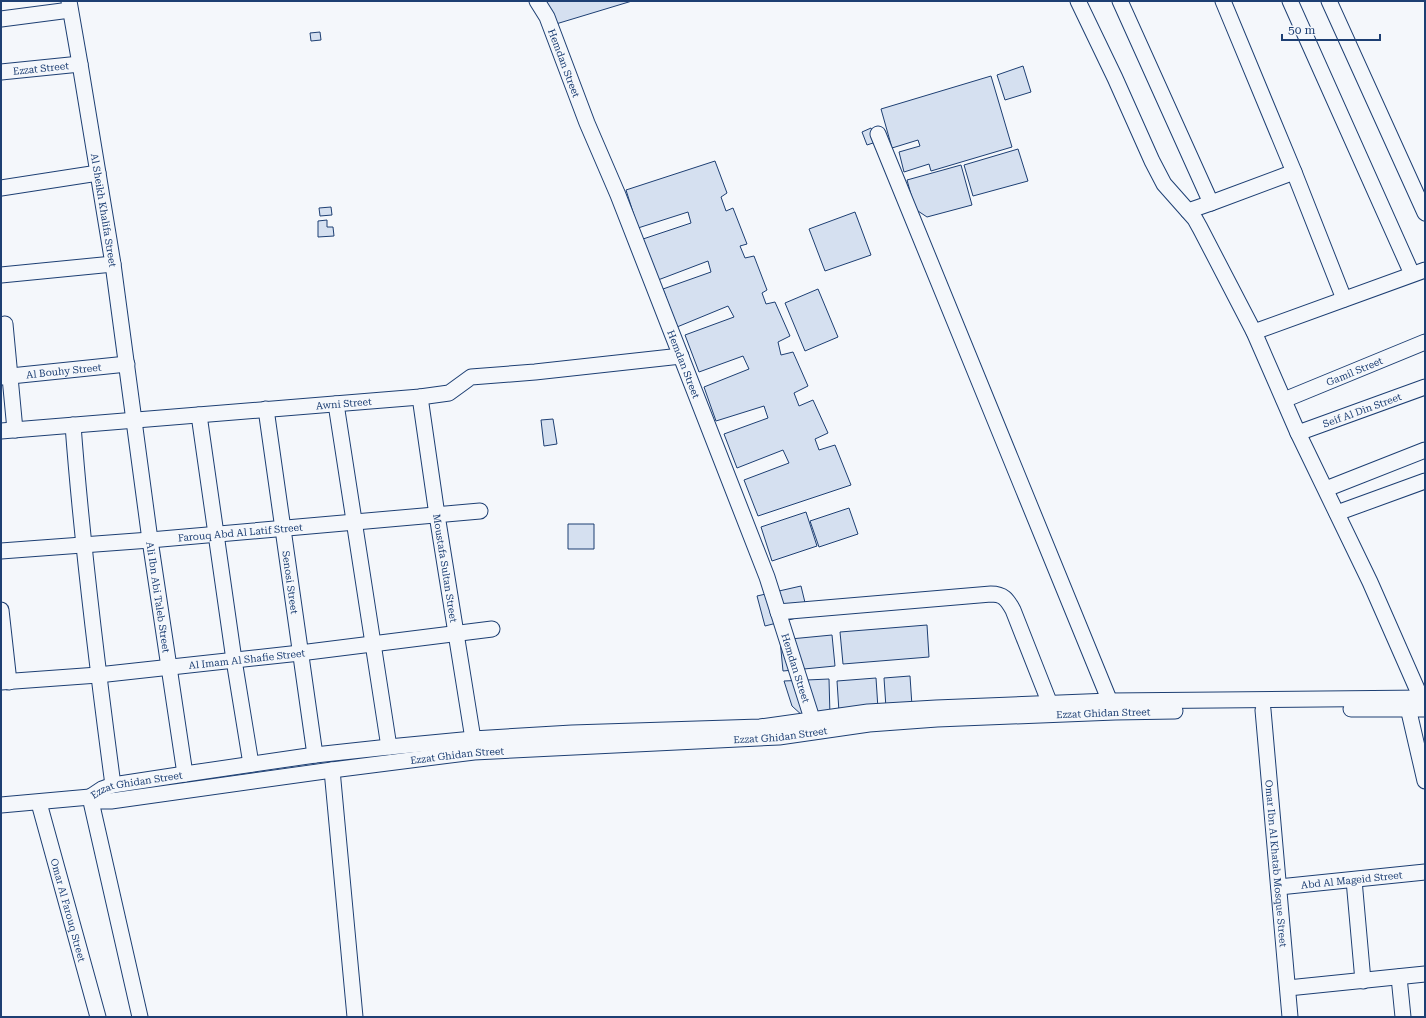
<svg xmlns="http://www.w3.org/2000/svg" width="1426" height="1018" font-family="'Roboto Serif',serif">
<rect width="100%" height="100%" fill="#f4f7fb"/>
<!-- building -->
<path fill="#d5e0f0" stroke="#1d3f73" d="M538,1H632L546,27Z
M320,32L321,40L311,41L310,33Z
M1023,66L1031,92L1005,100L997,75Z
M991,76L1012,147L931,171L929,164L904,172L899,152L920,146L918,140L892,148L881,109Z
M871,128L876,142L867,145L862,132Z
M1018,149L1028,181L973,196L964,165Z
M715,161L727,193L721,197L726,211L733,208L747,244L740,246L745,258L754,256L767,290L762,293L766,304L775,302L790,336L778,342L781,355L793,352L808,386L794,393L799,406L813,400L828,433L815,439L819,450L835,445L851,485L758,516L744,480L789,463L783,450L737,468L724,434L768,418L764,406L716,421L704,387L749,369L743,356L699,372L685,335L734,317L728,306L677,327L663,289L711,272L708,261L658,280L643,239L691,223L688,212L638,228L626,190Z
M961,165L972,205L927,217L915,209L907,180Z
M331,207L332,215L320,216L319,208Z
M855,212L871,255L825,271L809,229Z
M327,220V227H333L334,236L318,237V221Z
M818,289L838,337L805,351L785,303Z
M553,419L557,444L544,446L541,420Z
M849,508L858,534L819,547L810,521Z
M806,512L817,546L772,561L761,527Z
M568,524H594V549H568Z
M801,586L808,615L765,626L757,596Z
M927,625L929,657L843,664L840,632Z
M832,635L835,666L783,671L780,640Z
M910,676L912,706L886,708L884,678Z
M876,678L878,709L839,712L837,681Z
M829,679L830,716L804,717L792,706L784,681Z"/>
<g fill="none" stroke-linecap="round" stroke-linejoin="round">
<defs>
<g id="minor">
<path id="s1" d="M69,1L80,64L113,264L150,540L185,774"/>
<path id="s2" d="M537,1L547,17L587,123L618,195L767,577L815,728"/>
<path d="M1078,1L1115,78L1152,161L1164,184L1195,219L1200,228L1254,332L1298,433L1370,582L1421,698"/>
<path d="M1120,1L1211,203L1188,211"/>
<path d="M1223,1L1294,172L1344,299"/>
<path d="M1290,1L1412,274"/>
<path d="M1329,1L1425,213"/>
<path d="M1,19L70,10"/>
<path id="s3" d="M1,72L80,64"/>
<path d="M878,134L1113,709"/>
<path d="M1,188L98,173"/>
<path d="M1211,203L1294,172"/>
<path d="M1,275L113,264"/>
<path d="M5,324L15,430"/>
<path d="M1254,332L1425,270"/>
<path id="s4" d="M1,377L127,364"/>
<path id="s5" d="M420,397L437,515L473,739"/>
<path id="s6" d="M1284,400L1425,342"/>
<path d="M336,404L389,747"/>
<path id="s7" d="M266,409L315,755"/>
<path d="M199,415L234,660L251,764"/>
<path d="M73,425C82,546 97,665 113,785"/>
<path id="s8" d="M1,431L420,397L449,393L471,377L535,372L681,356"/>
<path id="s9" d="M1298,433L1425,387"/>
<path d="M1326,489L1425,450"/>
<path d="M1337,513L1425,481"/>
<path id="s10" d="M1,551L150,540L480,511"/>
<path d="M1,610L9,682"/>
<path d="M778,612L991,594C1003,594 1007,599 1013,610L1050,704"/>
<path id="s11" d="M1,682L98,675L300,653L492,629"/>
<path d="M1406,699L1425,781"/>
<path d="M1351,709H1425"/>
<path id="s12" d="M1263,710L1290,1017"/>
<path d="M332,770L355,1017"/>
<path id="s13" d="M90,797L102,789L113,785L185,774L315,755L389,747L473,739L572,733L760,727L868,712L936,708L1110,701L1425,698"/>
<path id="s14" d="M90,797L99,801H111L332,770L474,752L779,737L869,724L937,719L1115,712L1175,711"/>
<path d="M90,797L140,1017"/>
<path id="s15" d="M39,803L98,1017"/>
<path d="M1,805L90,797"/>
<path d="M1354,880L1363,981"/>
<path id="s16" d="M1279,887L1425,872"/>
<path d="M1399,977L1403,1017"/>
<path d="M1288,988L1425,974"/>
</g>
</defs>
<!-- minor casing -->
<use href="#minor" stroke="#1d3f73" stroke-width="17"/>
<!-- minor -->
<use href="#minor" stroke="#f4f7fb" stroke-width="15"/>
</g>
<g text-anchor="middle" stroke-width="3" stroke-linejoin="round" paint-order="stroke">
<!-- street labels -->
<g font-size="10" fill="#1d3f73" stroke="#f4f7fb">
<text dy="4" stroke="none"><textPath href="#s2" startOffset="68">Hemdan Street</textPath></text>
<text dy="4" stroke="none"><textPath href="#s3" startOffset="40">Ezzat Street</textPath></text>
<text dy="4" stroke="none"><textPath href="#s1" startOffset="212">Al Sheikh Khalifa Street</textPath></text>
<text dy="4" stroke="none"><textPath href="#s2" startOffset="392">Hemdan Street</textPath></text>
<text dy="4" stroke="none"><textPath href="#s4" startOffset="63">Al Bouhy Street</textPath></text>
<text dy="4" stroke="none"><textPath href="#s6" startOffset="76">Gamil Street</textPath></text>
<text dy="4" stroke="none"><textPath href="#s8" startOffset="344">Awni Street</textPath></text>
<text dy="4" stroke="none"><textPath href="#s9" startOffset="68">Seif Al Din Street</textPath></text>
<text dy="4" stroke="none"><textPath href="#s10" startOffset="240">Farouq Abd Al Latif Street</textPath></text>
<text dy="4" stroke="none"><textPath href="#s5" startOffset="173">Moustafa Sultan Street</textPath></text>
<text dy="4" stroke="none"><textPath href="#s7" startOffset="175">Senosi Street</textPath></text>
<text dy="4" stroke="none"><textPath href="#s1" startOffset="603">Ali Ibn Abi Taleb Street</textPath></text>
<text dy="4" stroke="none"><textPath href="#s11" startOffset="247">Al Imam Al Shafie Street</textPath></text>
<text dy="4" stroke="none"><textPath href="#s2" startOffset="716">Hemdan Street</textPath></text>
<text dy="4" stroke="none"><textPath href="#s14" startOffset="1019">Ezzat Ghidan Street</textPath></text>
<text dy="4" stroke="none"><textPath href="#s14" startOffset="695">Ezzat Ghidan Street</textPath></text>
<text dy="4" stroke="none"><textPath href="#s14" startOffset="371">Ezzat Ghidan Street</textPath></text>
<text dy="4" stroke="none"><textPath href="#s13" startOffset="49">Ezzat Ghidan Street</textPath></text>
<text dy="4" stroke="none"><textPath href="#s12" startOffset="154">Omar Ibn Al Khatab Mosque Street</textPath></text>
<text dy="4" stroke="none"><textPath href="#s16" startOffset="73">Abd Al Mageid Street</textPath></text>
<text dy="4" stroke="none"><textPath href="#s15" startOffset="111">Omar Al Farouq Street</textPath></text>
</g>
</g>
<!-- border -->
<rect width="1426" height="1018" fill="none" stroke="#1d3f73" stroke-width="4"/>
<!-- scale -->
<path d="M1282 34v6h98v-6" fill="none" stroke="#1d3f73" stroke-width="2"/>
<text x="1288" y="34" font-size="12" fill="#1d3f73" stroke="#f4f7fb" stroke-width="3" paint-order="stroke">50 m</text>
</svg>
